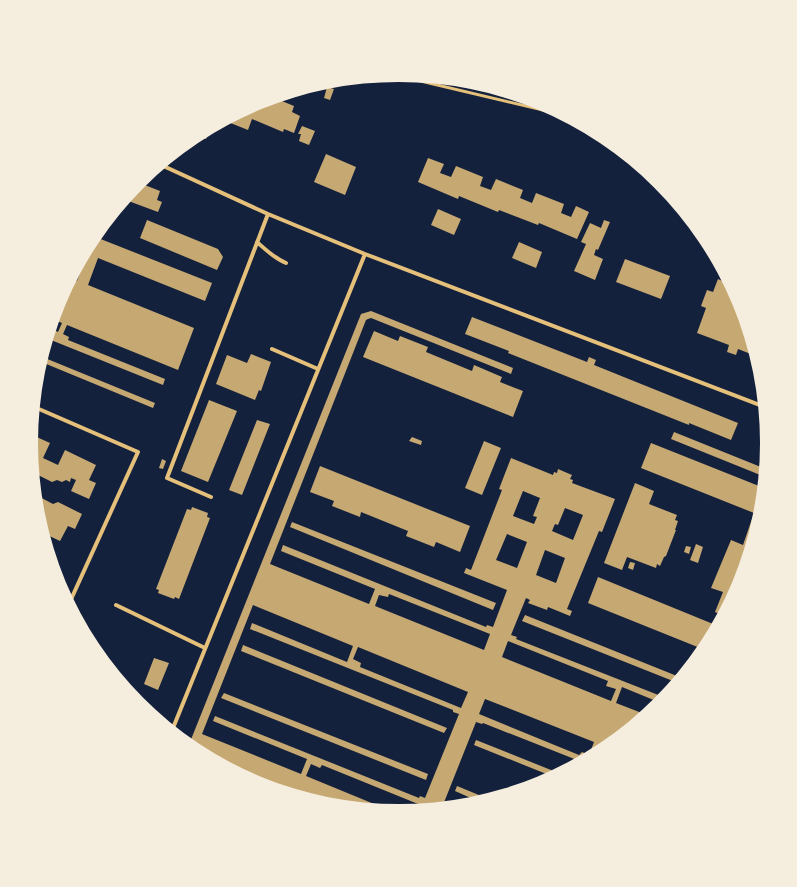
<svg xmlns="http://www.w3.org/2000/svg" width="797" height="887" font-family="'Fira Sans Condensed',sans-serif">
<rect width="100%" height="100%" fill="#14213d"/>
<!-- building -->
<path fill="#c6a872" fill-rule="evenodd" d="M327,87L334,89L330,100L324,98Z
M272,97L294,106L292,112L300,116L294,133L284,129L283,132L252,119L248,130L223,120L254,104L258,105L259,101Z
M302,126L315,131L309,145L299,141L301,134H298Z
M211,127L206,139L197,135V134Z
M326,154L356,167L345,195L314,182Z
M428,158L444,164L440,173L451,177L456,166L483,177L480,186L491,190L496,179L523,190L520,198L532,203L536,193L564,204L561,213L571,217L576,206L589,212L577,239L539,223L538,225L499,210L498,212L459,196L458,199L418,182Z
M137,182L160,191L157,200L162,202L158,212L123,199Z
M438,209L461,219L454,235L431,225Z
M147,220L218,249L223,257L217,270L140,238Z
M604,220L610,222L598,250L596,249L594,255L603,259L595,280L574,271L586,244L581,242L590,223L601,228Z
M93,236L212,283L205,301L98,258L88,285L194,328L178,370L67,325L63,334L69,337L68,340L165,379L163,385L46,338L48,332L53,334L54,330L58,332L62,323L52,319L57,302L70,278L77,281L85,260L80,258Z
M519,242L542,252L536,268L512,258Z
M710,245L717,258L707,255Z
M625,259L670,276L661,299L616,282Z
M718,279L731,285L740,302L756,356L738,349L736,355L727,352L729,345L697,333L706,308L701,306L707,290L713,292Z
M371,311L513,368L511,374L371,318L368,319L366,320L270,564L369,604L375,589L281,551L283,545L486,627L487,625L493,627L507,590L464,573L466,568L471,570L502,490L499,489L511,458L553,475L554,472L557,473L558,469L572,475L570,479L573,480L572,483L615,499L602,532L599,531L567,609L572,611L570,616L548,607L547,610L528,603L530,600L526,598L511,635L517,637L516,639L666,698L661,703L622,687L616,703L647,715L607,748L600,745L595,755L582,762L483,723L482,724L476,722L443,805L452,808L420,811L423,806L322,765L320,768L311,764L306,776L396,813L326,806L257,785L193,751L188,747L361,314ZM523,491L540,498L533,516L537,517L534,524L513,516ZM565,508L583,515L573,540L552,531L555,524L558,525ZM507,534L527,542L517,568L496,560ZM545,550L565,558L556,583L536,575ZM389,594L490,634L484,650L375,606L379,595L388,597ZM253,605L353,646L347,662L252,623L250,629L453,710V712L459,714L425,798L420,796L419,798L215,716L213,721L307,759L301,774L202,734ZM508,641L608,681L606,686L616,689L611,701L502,657ZM358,647L468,692L461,708L360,667L361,663L353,659ZM485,699L594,742L589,755L582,752L579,755L479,714Z
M472,317L587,362L589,357L596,360L594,365L738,423L731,440L689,423V425L508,353L509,351L465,334Z
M374,331L398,341L400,336L428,347L426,352L472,371L474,365L502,377L500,382L523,391L513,417L363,357Z
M251,354L271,362L261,391L259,390L255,400L216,384L227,355L247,363Z
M40,356L155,403L153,408L39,361Z
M209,400L237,411L208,482L181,471Z
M257,420L270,424L242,495L229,490Z
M674,432L766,469L765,477L671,439Z
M30,434L50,443L43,458L58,465L65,450L96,465L89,480L96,483L89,499L71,491L76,480L71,478L70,482L66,480L62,482L57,480L52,482L36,474L32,481L29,443Z
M412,437L422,441L421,445L409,441Z
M484,441L501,448L482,495L465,488Z
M651,443L764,488L761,516L740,585L724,616L715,612L723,592L711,588L731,540L743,545L754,513L641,468Z
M162,459L166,461L163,469L159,468Z
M320,466L470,526L460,552L436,542L434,547L406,536L408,531L361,512L360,517L332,506L334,501L310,492Z
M635,483L654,491L649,504L677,515L675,520L678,521L675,530H676L666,556L664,557L660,566L657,564L656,568L627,557L622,570L604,563Z
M34,494L53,504L58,502L82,514L75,529L68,526L60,541L41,532L36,515L37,512L35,511Z
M192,507L208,513L207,517L210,518L179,599L175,597L174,599L158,593L159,590L156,589L187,509L191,510Z
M292,522L496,603L493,610L290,527Z
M696,544L703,547L698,563L690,560Z
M686,546L691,547L689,554L684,552Z
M630,562L635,563L633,570L628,568Z
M598,577L718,626L705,650L588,603Z
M525,615L682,678L678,683L522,621Z
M243,645L447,728L444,733L241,651Z
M154,658L169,663L158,690L144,684Z
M224,693L428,774L426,780L221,698Z
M476,740L561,774L554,777L474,745Z
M457,786L491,800L482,803L455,791Z"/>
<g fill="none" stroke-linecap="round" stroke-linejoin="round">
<!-- path -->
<path stroke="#e5c07b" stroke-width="3" d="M391,74L564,115"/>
<!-- service -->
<path stroke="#e5c07b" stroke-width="4" d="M159,164L268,214L365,254L765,407
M257,242C266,250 274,258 286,263
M272,349L318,369
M32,406L138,452L68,606
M211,497L167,478L268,214
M116,605L205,648
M171,733L365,254"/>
</g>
<!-- crop -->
<path d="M0 0H797V887H0ZM38 443a361 361 0 1 1 722 0a361 361 0 1 1-722 0Z" fill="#f5edde" fill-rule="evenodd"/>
</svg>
